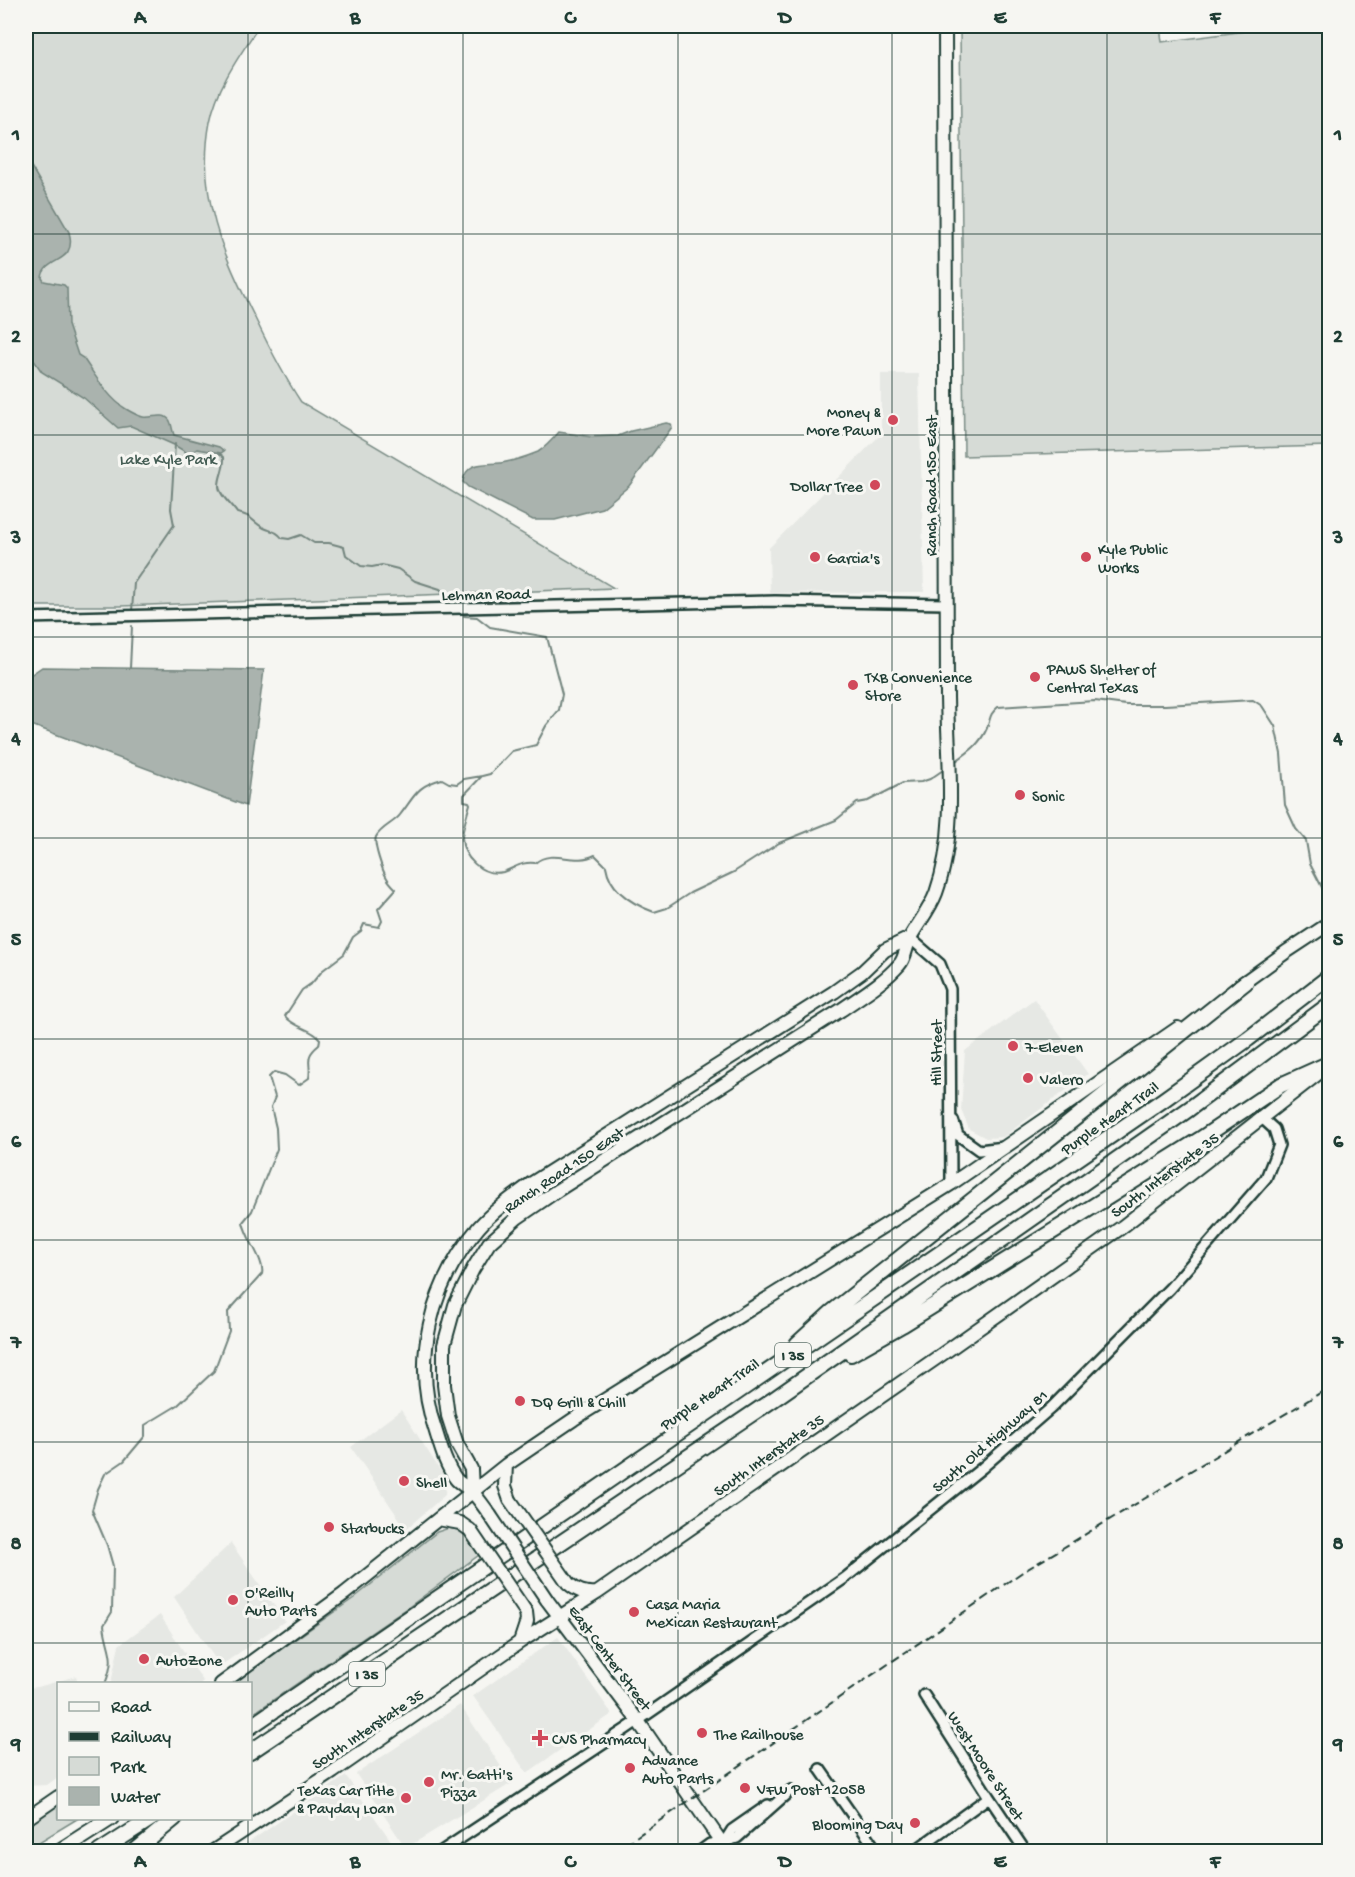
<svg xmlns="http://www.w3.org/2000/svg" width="1355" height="1877" font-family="'Gochi Hand',sans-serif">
<rect width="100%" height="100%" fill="#f6f6f2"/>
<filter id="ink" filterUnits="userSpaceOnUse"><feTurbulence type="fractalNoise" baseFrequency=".0167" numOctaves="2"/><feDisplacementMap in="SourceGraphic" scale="12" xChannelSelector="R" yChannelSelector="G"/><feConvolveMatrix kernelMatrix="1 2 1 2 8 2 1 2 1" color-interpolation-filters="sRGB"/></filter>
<g filter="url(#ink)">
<!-- built -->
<path fill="#e6e8e4" d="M881,374H919L924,592L770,593L769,548L881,434Z
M1034,999L1088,1074L1003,1137L986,1138L969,1129L961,1110L965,1051Z
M401,1410L446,1479L445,1495L406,1529L351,1447Z
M231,1543L285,1621L220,1666L174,1597Z
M160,1615L203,1681L200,1684L111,1683L119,1645Z
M558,1637L612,1714L527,1773L473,1696Z
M76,1676L78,1683L58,1684V1777L47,1785L26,1786V1688L38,1687Z
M460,1705L512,1783L406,1848L356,1774Z
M346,1776L398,1851H236Z"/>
<!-- green -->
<path fill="#d6dbd6" stroke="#7a8c85" stroke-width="1.5" d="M26,26H259C240,55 217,86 210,122C196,195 223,254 255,318C269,347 283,375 301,402L614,588L121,606H26Z
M960,26H1160L1162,42L1285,26H1329V446L964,456Z
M449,1528L462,1531L479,1555L406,1609L251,1715L250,1684H232L354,1598L437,1532Z
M58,1803V1818L77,1819L26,1850V1825Z"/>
<!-- water -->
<path fill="#aab3ae" stroke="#72847d" stroke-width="1.5" d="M26,158L69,232C78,265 44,256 42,278L44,281L64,285L67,288L68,325L78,355L83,358C95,375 108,398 126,409C131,412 138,416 143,417C152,419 164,411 170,421C172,425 172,430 174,435L219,447L224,451L221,453L197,449L189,454L174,445L131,426L118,428L84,398L42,372L26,349Z
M666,423L671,424L672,427L629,486L602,508L555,520H533L468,487L463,482C466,458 490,466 506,462C516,460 528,456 538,452C546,447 553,439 559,432L592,437L618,436L631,431Z
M42,667L264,670L246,806L26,723V678Z"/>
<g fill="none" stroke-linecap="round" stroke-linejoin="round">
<!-- stream -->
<path stroke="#72847d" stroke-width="2" d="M219,453L224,457C225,469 219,475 219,486C219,495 232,505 237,513C252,515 253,523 264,528C272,532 276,530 282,538L289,539L301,535L314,543H329L344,547L346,555L361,566L372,567L382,565L398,569L415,581L440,589L454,604
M132,611L134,583L174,525L171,509L175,444
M464,616L477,617L490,627L547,637L562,694L559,710L546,726L536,745L512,751L490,774L482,776L464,795V801L469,802L470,804C468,811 462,833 462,837C462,857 482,877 503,872C515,868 522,861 535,863C553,848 574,866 595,855L606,866C610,891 632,904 654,912L667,908L690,893L734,872L779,843L836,820L857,803L868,801L903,783L921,782L930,779L946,768
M130,668L132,626
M953,763C967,753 980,745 987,728C991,717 989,715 998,707L1095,701L1126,705H1165L1253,700L1262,706L1275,726L1281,754L1285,805L1296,829L1306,841L1310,864L1328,899
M105,1684C117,1654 107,1652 104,1625L112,1612L113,1566L107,1545L92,1510L98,1489L105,1474L124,1461L145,1436V1425L178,1405L214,1371L229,1331L228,1312L262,1274C265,1260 246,1239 243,1222L252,1211L277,1149L276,1128L271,1107L275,1097L269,1077L274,1072L285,1075L299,1085L309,1078C312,1062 303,1058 319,1045L320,1039C311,1028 294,1028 285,1016L302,990L312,983L323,970L344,954L353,937L361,931L364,924L379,927L382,921L378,909L396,889C393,886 389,882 387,878C383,872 373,844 376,837C381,827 394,823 400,815C415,796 416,786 442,779L449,783L457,784L464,779L482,776"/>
<defs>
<path id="minor" d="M26,618L775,601L946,604
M910,938L940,964L950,989L951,1184
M953,1120L958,1135L979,1150L1004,1147
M924,1695L989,1797L1026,1852
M820,1769L878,1852
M440,1852L626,1729L845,1578L982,1468L1051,1408L1170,1288L1266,1178L1279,1145L1274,1129L1263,1119
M699,1852L710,1844L722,1843L737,1838L791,1790
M718,1852L732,1830L768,1805
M913,1852L989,1797"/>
<path id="major" d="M1239,986L1286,952L1330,923
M506,1465L505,1486L510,1500
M472,1491L471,1469L457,1444L448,1416L444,1385V1345L455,1305L473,1269L489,1243L517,1218L558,1190L841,1010C861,996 883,983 899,965C906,958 906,945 911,936C919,922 930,909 936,893C958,831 948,761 947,697L945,26
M490,1515C484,1507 478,1497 470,1490C465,1486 459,1483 456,1479C446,1466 441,1448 436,1432C411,1362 430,1284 479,1227C494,1210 513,1197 532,1183L834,992L862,972L885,950L910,938
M438,1519L460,1523L470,1530
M568,1583C577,1591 584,1594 597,1593
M547,1600L638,1721L728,1852
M520,1642L527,1621L526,1612
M221,1684L344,1594L506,1465L574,1419L951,1184L1178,1028
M26,1819L58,1797
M212,1852L333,1772L520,1642L597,1593L941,1355L1122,1227L1324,1069"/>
<path id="highway" d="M797,1344L832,1312L1246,982
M851,1354L902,1325L1084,1212L1199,1140L1281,1085L1330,1063
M250,1727L1163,1100L1248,1039L1330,976
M250,1752L774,1399L1189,1109L1330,1004
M58,1852L111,1818
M99,1852L152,1818
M134,1852L175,1818"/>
</defs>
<!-- minor casing -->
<use href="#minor" stroke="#1f3d34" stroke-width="14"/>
<!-- major casing -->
<use href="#major" stroke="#1f3d34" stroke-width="16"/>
<!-- highway casing -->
<use href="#highway" stroke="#1f3d34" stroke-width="18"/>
<!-- minor -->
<use href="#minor" stroke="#f6f6f2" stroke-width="9"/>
<!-- major -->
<use href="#major" stroke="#f6f6f2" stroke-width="12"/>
<!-- highway -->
<use href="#highway" stroke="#f6f6f2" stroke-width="14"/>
<!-- rail -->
<path stroke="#1f3d34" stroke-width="2" stroke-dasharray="9 4.5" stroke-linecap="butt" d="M614,1852L1021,1573L1330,1387"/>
<defs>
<path id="major-bridge" d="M510,1500L568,1583
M490,1515L547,1600
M470,1530L526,1612"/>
</defs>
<!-- major-bridge casing -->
<use href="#major-bridge" stroke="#1f3d34" stroke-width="16" stroke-linecap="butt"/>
<!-- major-bridge -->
<use href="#major-bridge" stroke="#f6f6f2" stroke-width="12"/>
</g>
</g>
<!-- grid -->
<path fill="none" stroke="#1f3d34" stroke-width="1.5" stroke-opacity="0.55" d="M248,26V1684M463,26V1852M678,26V1852M892,26V1852M1107,26V1852M26,234H1330M26,435H1330M26,637H1330M26,838H1330M26,1039H1330M26,1240H1330M26,1442H1330M26,1643H1330M248,1818V1852"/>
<!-- markers -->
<g fill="#d1495b" stroke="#f6f6f2" stroke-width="2">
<circle cx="893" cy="420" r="6"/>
<circle cx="875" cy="485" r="6"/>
<circle cx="815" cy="557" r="6"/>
<circle cx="1086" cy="557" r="6"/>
<circle cx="1035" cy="677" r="6"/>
<circle cx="853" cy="685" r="6"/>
<circle cx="1020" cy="795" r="6"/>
<circle cx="1013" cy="1046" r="6"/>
<circle cx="1028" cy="1078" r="6"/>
<circle cx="520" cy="1401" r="6"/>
<circle cx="404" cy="1481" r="6"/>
<circle cx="329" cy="1527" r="6"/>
<circle cx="233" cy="1600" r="6"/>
<circle cx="634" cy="1612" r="6"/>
<circle cx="144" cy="1659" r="6"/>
<circle cx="702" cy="1733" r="6"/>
<path d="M537 1729h6v6h6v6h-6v6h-6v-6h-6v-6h6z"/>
<circle cx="630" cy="1768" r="6"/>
<circle cx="429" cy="1782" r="6"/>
<circle cx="745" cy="1788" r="6"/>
<circle cx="406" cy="1798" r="6"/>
<circle cx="915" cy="1823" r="6"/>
</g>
<g text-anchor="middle" stroke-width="6" stroke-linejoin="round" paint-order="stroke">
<!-- shield labels -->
<g fill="#f6f6f2" stroke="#60746d" stroke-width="1.5">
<rect x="775" y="1343" width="36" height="24" rx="4.5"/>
<rect x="349" y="1662" width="36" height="24" rx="4.5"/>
</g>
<g font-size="15" font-weight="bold" fill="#1f3d34">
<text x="793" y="1360">I 35</text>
<text x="367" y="1679">I 35</text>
</g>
<!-- poi labels -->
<g font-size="16" fill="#1f3d34" stroke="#f6f6f2" text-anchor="start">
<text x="881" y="417" text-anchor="end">Money &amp;<tspan x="881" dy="18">More Pawn</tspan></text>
<text x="863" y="491" text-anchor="end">Dollar Tree</text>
<text x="1098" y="554">Kyle Public<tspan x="1098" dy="18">Works</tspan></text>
<text x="827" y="563">Garcia's</text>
<text x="1047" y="674">PAWS Shelter of<tspan x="1047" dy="18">Central Texas</tspan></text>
<text x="865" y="682">TXB Convenience<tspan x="865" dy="18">Store</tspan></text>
<text x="1032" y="801">Sonic</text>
<text x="1025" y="1052">7-Eleven</text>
<text x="1040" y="1084">Valero</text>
<text x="532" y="1407">DQ Grill &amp; Chill</text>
<text x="416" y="1487">Shell</text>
<text x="341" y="1533">Starbucks</text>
<text x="245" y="1597">O'Reilly<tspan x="245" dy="18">Auto Parts</tspan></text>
<text x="646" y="1609">Casa Maria<tspan x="646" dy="18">Mexican Restaurant</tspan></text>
<text x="156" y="1665">AutoZone</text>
<text x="714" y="1739">The Railhouse</text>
<text x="552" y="1744">CVS Pharmacy</text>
<text x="642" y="1765">Advance<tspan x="642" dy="18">Auto Parts</tspan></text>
<text x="441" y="1779">Mr. Gatti's<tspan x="441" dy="18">Pizza</tspan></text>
<text x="757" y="1794">VFW Post 12058</text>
<text x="394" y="1795" text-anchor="end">Texas Car Title<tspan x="394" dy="18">&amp; Payday Loan</tspan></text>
<text x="903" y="1829" text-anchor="end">Blooming Day</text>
</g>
<!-- park labels -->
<g font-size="16" fill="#445d54" stroke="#f6f6f2">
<text x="168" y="464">Lake Kyle Park</text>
</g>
<!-- street labels -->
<g font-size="16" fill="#1f3d34" stroke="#f6f6f2">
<text transform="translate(930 486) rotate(-90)" y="6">Ranch Road 150 East</text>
<text transform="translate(486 593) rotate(-1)" y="6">Lehman Road</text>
<text transform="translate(935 1053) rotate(-90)" y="6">Hill Street</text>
<text transform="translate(1109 1117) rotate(-35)" y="6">Purple Heart Trail</text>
<text transform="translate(563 1169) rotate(-34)" y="6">Ranch Road 150 East</text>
<text transform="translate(1164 1174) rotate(-37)" y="6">South Interstate 35</text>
<text transform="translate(709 1393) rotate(-34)" y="6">Purple Heart Trail</text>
<text transform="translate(989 1440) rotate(-41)" y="6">South Old Highway 81</text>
<text transform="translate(768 1454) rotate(-35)" y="6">South Interstate 35</text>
<text transform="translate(611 1657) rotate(53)" y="6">East Center Street</text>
<text transform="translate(367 1728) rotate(-34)" y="6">South Interstate 35</text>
<text transform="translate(987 1765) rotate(57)" y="6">West Moore Street</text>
</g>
</g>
<!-- margin -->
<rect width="1355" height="1877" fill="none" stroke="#f6f6f2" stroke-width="66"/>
<!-- legend -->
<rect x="57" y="1682" width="195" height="138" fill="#f6f6f2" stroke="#a0aca6" stroke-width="1.5"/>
<rect x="69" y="1702" width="30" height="9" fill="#f6f6f2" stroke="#a0aca6" stroke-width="1.5"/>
<text x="111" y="1712" font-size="18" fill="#1f3d34">Road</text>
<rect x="69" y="1732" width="30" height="9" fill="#1f3d34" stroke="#a0aca6" stroke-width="1.5"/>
<text x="111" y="1742" font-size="18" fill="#1f3d34">Railway</text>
<rect x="69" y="1757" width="30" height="18" fill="#d6dbd6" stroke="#a0aca6" stroke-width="1.5"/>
<text x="111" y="1772" font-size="18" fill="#1f3d34">Park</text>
<rect x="69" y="1787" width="30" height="18" fill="#aab3ae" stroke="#a0aca6" stroke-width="1.5"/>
<text x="111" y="1802" font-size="18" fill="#1f3d34">Water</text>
<rect x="33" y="33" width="1289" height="1811" fill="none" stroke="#1f3d34" stroke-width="2"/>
<g font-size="20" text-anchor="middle" font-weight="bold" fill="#1f3d34">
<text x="140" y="23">A</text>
<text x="355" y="23">B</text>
<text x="570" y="23">C</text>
<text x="785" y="23">D</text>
<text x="1000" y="23">E</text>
<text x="1215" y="23">F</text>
<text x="16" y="140">1</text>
<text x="1338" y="140">1</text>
<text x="16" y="342">2</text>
<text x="1338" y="342">2</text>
<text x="16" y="543">3</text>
<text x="1338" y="543">3</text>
<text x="16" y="744">4</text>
<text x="1338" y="744">4</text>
<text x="16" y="945">5</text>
<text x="1338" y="945">5</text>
<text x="16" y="1147">6</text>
<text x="1338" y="1147">6</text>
<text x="16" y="1348">7</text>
<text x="1338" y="1348">7</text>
<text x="16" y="1549">8</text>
<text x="1338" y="1549">8</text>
<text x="16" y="1750">9</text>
<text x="1338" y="1750">9</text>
<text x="140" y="1867">A</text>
<text x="355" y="1867">B</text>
<text x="570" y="1867">C</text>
<text x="785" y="1867">D</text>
<text x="1000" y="1867">E</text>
<text x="1215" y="1867">F</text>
</g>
</svg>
